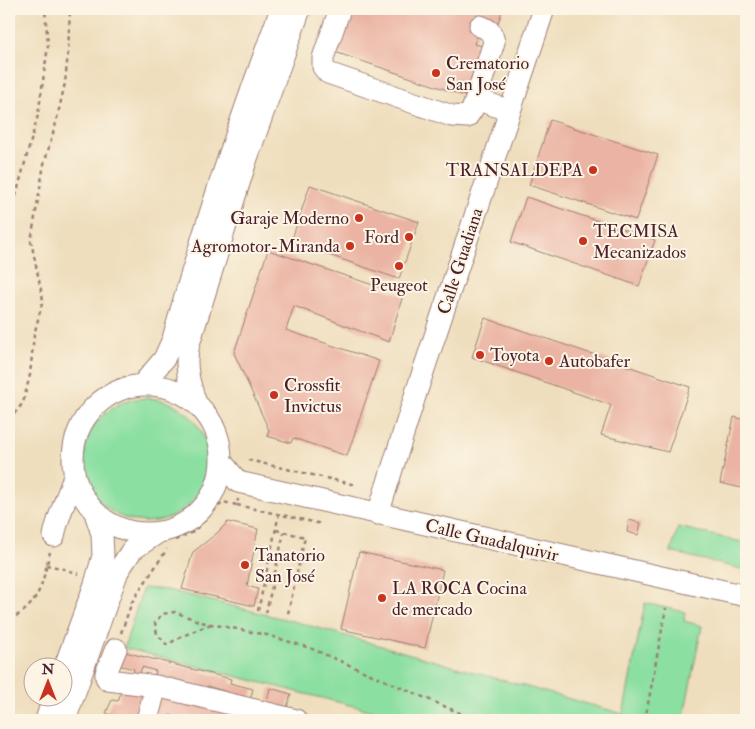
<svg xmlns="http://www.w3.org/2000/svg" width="755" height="729" font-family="'IM FELL Double Pica',serif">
<rect width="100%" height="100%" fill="#fcf5e5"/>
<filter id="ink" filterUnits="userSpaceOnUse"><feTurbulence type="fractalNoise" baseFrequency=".02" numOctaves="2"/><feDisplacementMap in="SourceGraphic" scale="10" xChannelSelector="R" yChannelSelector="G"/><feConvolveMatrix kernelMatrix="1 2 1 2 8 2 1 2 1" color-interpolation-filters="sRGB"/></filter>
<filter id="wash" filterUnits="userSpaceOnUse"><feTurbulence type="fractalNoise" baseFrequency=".0096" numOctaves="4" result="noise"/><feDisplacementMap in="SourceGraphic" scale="20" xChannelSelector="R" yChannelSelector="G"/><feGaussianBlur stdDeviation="1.12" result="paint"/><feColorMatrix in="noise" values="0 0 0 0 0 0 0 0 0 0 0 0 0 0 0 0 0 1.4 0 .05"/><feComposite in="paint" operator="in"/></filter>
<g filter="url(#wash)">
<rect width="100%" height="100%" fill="#efdebd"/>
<!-- green -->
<path fill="#8bdfa1" stroke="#6a7f66" d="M84 460a62 62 0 1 1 124 0a62 62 0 1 1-124 0Z
M678,527L746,543V570L671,552Z
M143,588L168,590L300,623L623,714L645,603L685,612L684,621L702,626L683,720H409L124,648Z"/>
<g id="blocks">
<!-- building -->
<path fill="#ebb3a3" d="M347,9H503L497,26L482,21L474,44L482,46L465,96L332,51Z
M550,120L658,155L636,220L529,185Z
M310,185L419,222L399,279L291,242Z
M526,197L655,240L639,286L511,242Z
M268,250L403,295L389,342L294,306L286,330L379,361L347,456L293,438L291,443L267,436L269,430L234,353Z
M485,318L690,387L668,452L601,435L611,405L472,357Z
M734,417L746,420V489L720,483Z
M629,520L641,523L638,535L627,532Z
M228,522L258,529L247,586L258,589L254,606L182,589L193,552L216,534Z
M359,552L443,570L425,648L341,629Z
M121,651L231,679L230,683L253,689L249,704L226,698L228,692L207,686L205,690L154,680L156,671L142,667L139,676L133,674L134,669L118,665Z
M270,688L291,694L286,711L266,707Z
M122,689L146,690L139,720H110L113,716L106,713L112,700L118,701Z
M159,692L273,720L235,719V720H189L170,715L168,720L161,718L160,720H152Z"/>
</g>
</g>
<g filter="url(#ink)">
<use href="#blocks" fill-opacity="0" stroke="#9c7e74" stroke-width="1"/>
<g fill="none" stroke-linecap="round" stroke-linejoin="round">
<defs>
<path id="minor" d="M340,9L323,58V67L328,73L452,116L467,117L472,110L476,99L510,111
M476,99L494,42C492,32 489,29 480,26
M73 459a74 74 0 1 1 148 0a74 74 0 1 1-148 0Z
M142,385L164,359L173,339C203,228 241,117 281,9
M196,403C189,383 184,365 189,344L246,161L300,9
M221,461L238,482L746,596
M378,514L416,393L544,9
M54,536C58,515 68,496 74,476
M116,649L106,673V677L108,680L156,686L296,720
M62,674L95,584L103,556L102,534L95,513
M46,720L54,696
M65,720L118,571L132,550L159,532
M147,720L156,686"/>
</defs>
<!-- minor casing -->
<use href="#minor" stroke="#9c7e74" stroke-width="23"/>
<!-- path -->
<path stroke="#9c7e74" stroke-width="2.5" stroke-dasharray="4 4" stroke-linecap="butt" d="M9,252L12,210L38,115L48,46L45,9
M213,406L223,423L229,445
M9,411H16
M9,420L23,403L30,375L34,335L43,300L31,241L44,164L56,123L65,83L68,53L70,9
M248,460L356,485
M63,463C62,422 88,390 125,377
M237,505L322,524
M276,530L305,537L287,618
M175,540L193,532L223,502L237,505L238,499
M46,565L61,568L79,574
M258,611L279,514
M266,613L284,532
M9,620C41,605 42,582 50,552
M211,624L180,637L167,645L157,634L155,623L162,614L175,612L201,622L267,635L310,648L476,720
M121,633L132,602L167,549
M645,720L666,608"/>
<!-- minor -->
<use href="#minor" stroke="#fff" stroke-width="21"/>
</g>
</g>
<!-- markers -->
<g fill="#c8321e" stroke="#fcf5e5" stroke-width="2">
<circle cx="436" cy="73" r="5"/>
<circle cx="593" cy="170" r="5"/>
<circle cx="359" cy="218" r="5"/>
<circle cx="409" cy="237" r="5"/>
<circle cx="583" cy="241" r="5"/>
<circle cx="350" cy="246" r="5"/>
<circle cx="399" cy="266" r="5"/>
<circle cx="480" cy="355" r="5"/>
<circle cx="549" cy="361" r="5"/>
<circle cx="274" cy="395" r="5"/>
<circle cx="245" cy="565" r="5"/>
<circle cx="382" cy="598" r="5"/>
</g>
<g text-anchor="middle" stroke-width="4" stroke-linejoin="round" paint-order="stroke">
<!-- poi labels -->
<g font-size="18" fill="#4a1f2b" stroke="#fcf5e5" text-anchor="start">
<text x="446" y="69">Crematorio<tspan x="446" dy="21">San José</tspan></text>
<text x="583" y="176" text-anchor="end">TRANSALDEPA</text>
<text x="349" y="224" text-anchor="end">Garaje Moderno</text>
<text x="593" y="237">TECMISA<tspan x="593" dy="21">Mecanizados</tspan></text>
<text x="399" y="243" text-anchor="end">Ford</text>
<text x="340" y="252" text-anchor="end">Agromotor-Miranda</text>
<text x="399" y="291" text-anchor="middle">Peugeot</text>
<text x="490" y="361">Toyota</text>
<text x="559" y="367">Autobafer</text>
<text x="284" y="391">Crossfit<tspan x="284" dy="21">Invictus</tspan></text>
<text x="255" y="561">Tanatorio<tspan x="255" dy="21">San José</tspan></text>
<text x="392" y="594">LA ROCA Cocina<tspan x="392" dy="21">de mercado</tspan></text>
</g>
<!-- street labels -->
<g font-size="18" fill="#4a1f2b" stroke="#fcf5e5">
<text transform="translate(460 261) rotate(-72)" y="6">Calle Guadiana</text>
<text transform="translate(492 540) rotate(13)" y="6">Calle Guadalquivir</text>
</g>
</g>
<!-- margin -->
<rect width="755" height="729" fill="none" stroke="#fcf5e5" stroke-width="30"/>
<!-- north arrow -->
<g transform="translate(48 682)"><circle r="24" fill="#fcf5e5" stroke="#b59f9b"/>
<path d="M0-4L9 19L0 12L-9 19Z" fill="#c8321e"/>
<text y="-8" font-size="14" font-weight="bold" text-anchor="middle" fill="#4a1f2b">N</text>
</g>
</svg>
